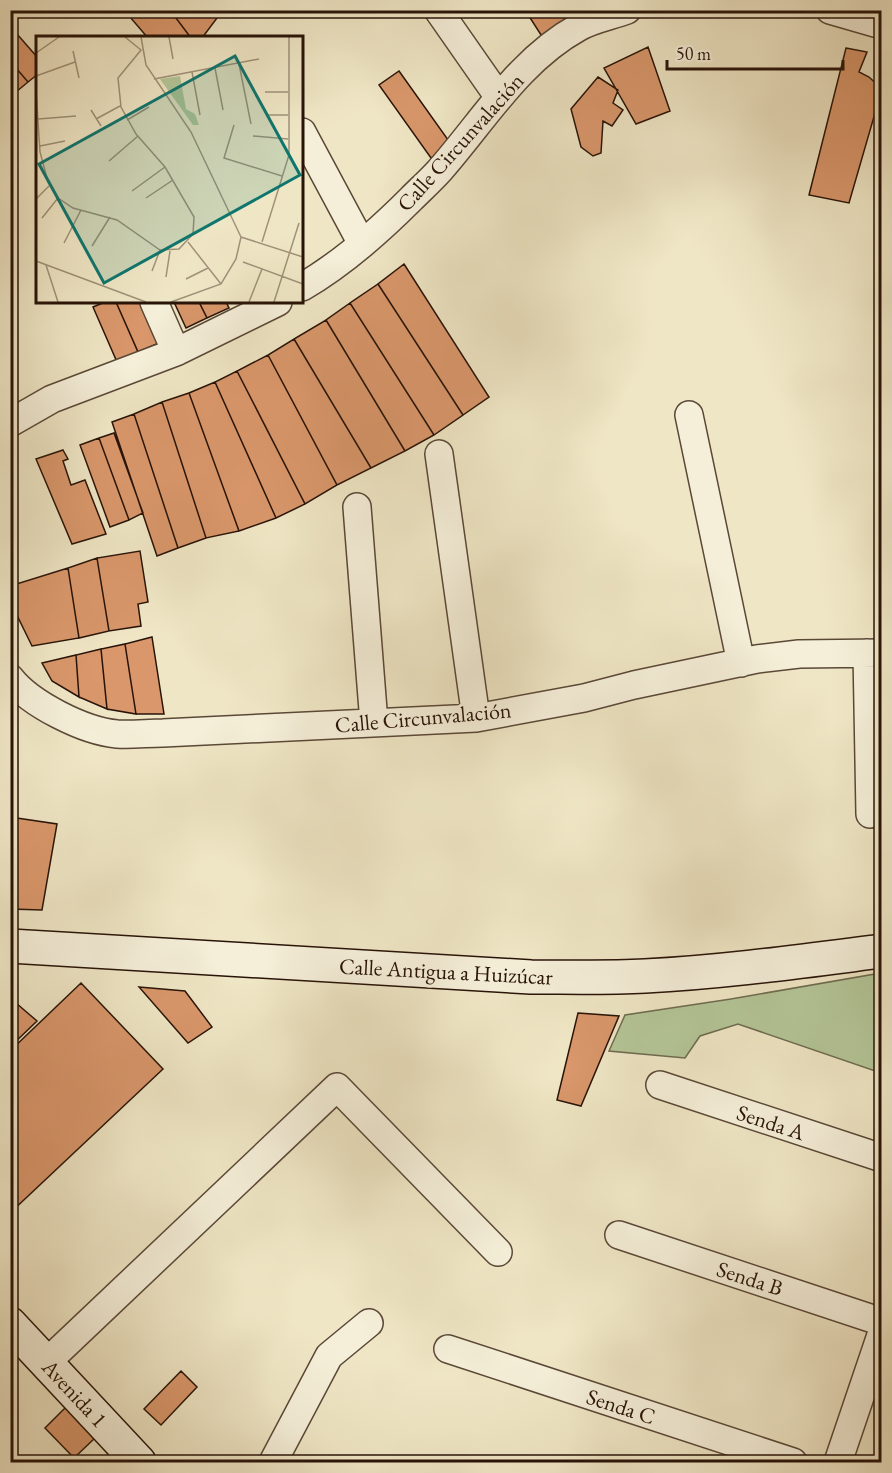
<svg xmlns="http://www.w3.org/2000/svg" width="892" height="1473" font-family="'EB Garamond',serif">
<rect width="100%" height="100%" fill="#efe6c5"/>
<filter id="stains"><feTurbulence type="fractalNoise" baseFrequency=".00333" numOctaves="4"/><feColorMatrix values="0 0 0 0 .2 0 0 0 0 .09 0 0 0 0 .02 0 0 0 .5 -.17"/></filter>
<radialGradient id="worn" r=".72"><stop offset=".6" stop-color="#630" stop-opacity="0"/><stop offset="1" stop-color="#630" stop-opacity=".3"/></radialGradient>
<!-- green -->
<path fill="#b4c698" stroke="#6e6c50" stroke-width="1.5" d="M881,973V1073L738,1024L700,1036L685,1058L609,1051L625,1015L731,999Z"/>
<!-- building -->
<path fill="#d9976b" stroke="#281308" stroke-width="1.5" d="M124,10H170L191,38H148Z
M170,10H223L202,38H191Z
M525,10H562L569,22L543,38Z
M10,26L38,58V74L28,82L10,61Z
M648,47L670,111L636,124L604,68Z
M846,48L867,52L859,72L869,77L882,89L849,203L809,195Z
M10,61L28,82L10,97Z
M399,71L451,144L431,158L379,85Z
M598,77L618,90L613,103L623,110L612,126L603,121L601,153L593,156L581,147L571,109Z
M404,264L489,397L463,415L378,284Z
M378,284L463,415L434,435L350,303Z
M105,302H116L138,352L117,362L93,307Z
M116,302H141L159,343L138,352Z
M174,302H199L207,318L186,328Z
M199,302H226L229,308L207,318Z
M350,303L434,435L405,451L326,320Z
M326,320L405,451L371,468L294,339Z
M294,339L371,468L337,485L268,355Z
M268,355L337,485L305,504L237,371Z
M237,371L305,504L276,518L215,382Z
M215,382L276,518L239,531L189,393Z
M189,393L239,531L206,538L162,402Z
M162,402L206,538L178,548L134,414Z
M134,414L178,548L157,556L112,422Z
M114,433L143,513L129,520L99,438Z
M99,438L129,520L110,527L80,445Z
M63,450L68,459L63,461L71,485L85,480L106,534L72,544L36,459Z
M140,551L148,602L138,604L141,626L109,631L97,558Z
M97,558L109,631L79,638L68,568Z
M68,568L79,638L32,646L10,601V586Z
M152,637L164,714H136L125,644Z
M125,644L136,714L107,709L101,649Z
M101,649L107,709L79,697L76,655Z
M76,655L79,697L52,681L42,663Z
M10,817L57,824L42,910L10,909Z
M81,983L163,1069L10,1213V1051Z
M139,987L185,991L212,1027L188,1043Z
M16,1003L37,1021L11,1046L10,1009Z
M578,1013L619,1016L581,1106L557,1100Z
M181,1371L197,1387L161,1425L144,1409Z
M67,1406L96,1437L74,1458L45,1428Z"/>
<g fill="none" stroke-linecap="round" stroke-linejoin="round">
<defs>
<path id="street" d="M438,10L498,96
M830,10L882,25
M302,132L362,244
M302,287C342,264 378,232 411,199C421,189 431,180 440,170C484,120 519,60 579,27C593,19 611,16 627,10
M154,302L176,352
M689,415L741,663
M10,423L52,399L176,352L278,302
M439,454L476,718
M357,507L374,723
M867,653L870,814
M10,678C30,704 84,731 117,734C132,735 148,733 163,733L476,718L584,698L634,685L757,659L799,654L882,653
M660,1085L882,1158
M619,1235L882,1322
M448,1349L793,1462
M47,1362L337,1087L498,1252
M273,1462L329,1356L369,1323
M838,1462L882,1332"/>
<path id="secondary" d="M10,946L531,977C569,977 607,978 645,976C724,972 803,961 882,951
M10,1324L139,1462"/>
</defs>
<!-- street casing -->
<use href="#street" stroke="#5a4837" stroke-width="30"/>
<!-- secondary casing -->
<use href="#secondary" stroke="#281308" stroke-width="36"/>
<!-- street -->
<use href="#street" stroke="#f5efd9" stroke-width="27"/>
<!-- secondary -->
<use href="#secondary" stroke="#f5efd9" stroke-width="33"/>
</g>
<g text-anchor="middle" stroke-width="6" stroke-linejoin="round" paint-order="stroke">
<!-- street labels -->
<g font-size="22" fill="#281308" stroke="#f5efd9">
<text transform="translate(460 142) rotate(-48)" y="8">Calle Circunvalación</text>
<text transform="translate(423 717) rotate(-5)" y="8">Calle Circunvalación</text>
<text transform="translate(446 971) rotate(3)" y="8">Calle Antigua a Huizúcar</text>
<text transform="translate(771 1122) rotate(18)" y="8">Senda A</text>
<text transform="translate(750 1278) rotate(18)" y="8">Senda B</text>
<text transform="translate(75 1393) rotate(47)" y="8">Avenida 1</text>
<text transform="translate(621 1406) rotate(18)" y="8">Senda C</text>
</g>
</g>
<!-- overview -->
<g transform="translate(36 36)">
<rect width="267" height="267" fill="#efe6c5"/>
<path d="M144,40L150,73L159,78L163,89H157L124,43Z" fill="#b4c698"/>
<path fill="none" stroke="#9f9279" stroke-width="1.5" d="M105,1L110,29L155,96L205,201L200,223L185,248L135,266M133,1L137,23M37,15L43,42M0,17L23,1M203,28L215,88M179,32L187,74M156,36L164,79M0,40L39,26M118,43L223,23M0,55L4,116L12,146L22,162L37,172L81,184L124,214L143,213L157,198L158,181L129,131L100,98L85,71L82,42L105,14L89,1M229,56H252M55,74L65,90M231,79H252M2,83L40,80M60,83L84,70M91,84L113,71M198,89L188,122L246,140M217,100L252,103M4,110L29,105M73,125L102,100M96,155L129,131M110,162L137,144M0,163L13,150M6,182L22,162M205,201L267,221M152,206L185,248M226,206L253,119V1M28,207L45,174M56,210L74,181M0,225L110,266M207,226L267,248M10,229L22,266M116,235L124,214M130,241L134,215M150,243L172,232M213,266L226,233M238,266L263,187"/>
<path fill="#0f766e" fill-opacity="0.15" stroke="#0f766e" stroke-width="3" d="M199,20L264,139L68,247L3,128Z"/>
<rect width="267" height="267" fill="none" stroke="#281308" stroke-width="3"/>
</g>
<!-- margin -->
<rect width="892" height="1473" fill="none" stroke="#efe6c5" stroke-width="36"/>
<rect x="12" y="12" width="868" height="1449" fill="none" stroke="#281308" stroke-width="3"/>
<rect x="18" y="18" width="856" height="1437" fill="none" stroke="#281308" stroke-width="1.5"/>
<!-- scale -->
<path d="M667 60v9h176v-9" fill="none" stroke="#281308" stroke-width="3"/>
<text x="676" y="60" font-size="18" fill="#281308" stroke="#f5efd9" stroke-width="4.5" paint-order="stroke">50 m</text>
<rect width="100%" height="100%" filter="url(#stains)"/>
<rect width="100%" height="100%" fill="url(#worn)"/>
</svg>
